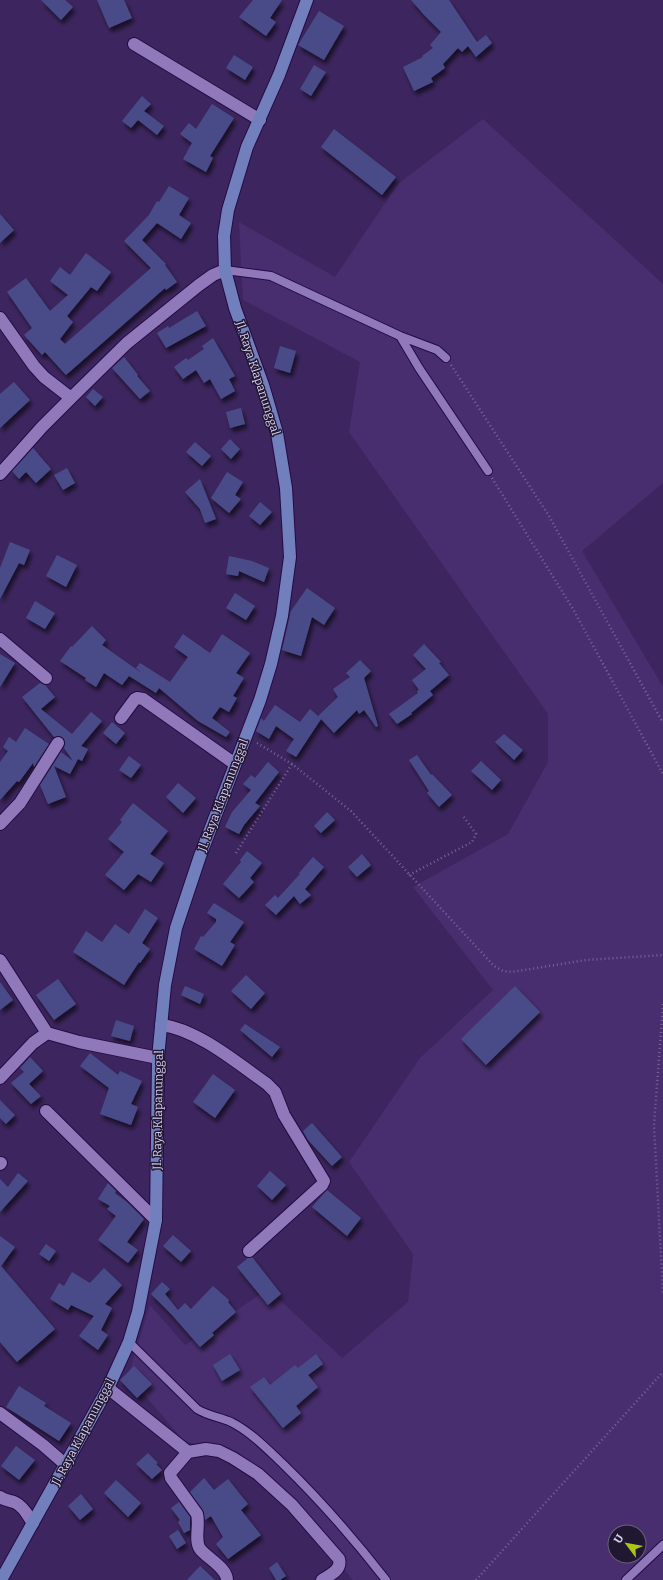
<svg xmlns="http://www.w3.org/2000/svg" width="663" height="1580" font-family="Bitter,serif">
<defs>
<filter id="shadow"><feDropShadow dx="2.5" dy="4.5" stdDeviation="2" flood-color="#0009"/></filter>
</defs>
<rect width="100%" height="100%" fill="#3d265f"/>
<!-- built -->
<path fill="#482e6e" fill-rule="evenodd" d="M483,119L663,284V483L582,551L663,687V1580H353L306,1522L220,1450L184,1441L128,1376L150,1305L185,1345L268,1289L342,1358L408,1302L413,1254L349,1162L420,1058L493,990L413,887L508,834L548,762V714L349,432L360,362L243,300L239,222L335,277L398,184ZM615,1532H639V1556H615Z"/>
<!-- building -->
<path fill="#494c89" filter="url(#shadow)" d="M41,0H65L73,7L61,20Z
M97,0H124L132,18L109,28Z
M253,0H282L270,18L276,22L266,36L239,17Z
M411,0H449L477,42L486,35L492,43L476,57L468,46L462,52L458,48L443,64L445,68L431,78L433,82L414,91L403,67L423,57L422,56L433,48L430,45L441,32L425,16Z
M319,11L344,26L324,60L298,45Z
M234,55L253,67L245,80L226,68Z
M314,65L326,72L311,96L300,89Z
M142,96L151,104L144,111L164,126L157,135L138,120L131,128L122,121Z
M212,104L234,118L210,156L213,158L206,172L183,159L192,143L180,134L189,123L196,129Z
M334,129L396,177L382,195L321,147Z
M169,186L189,198L179,215L191,223L181,239L157,223L142,240L166,264L165,265L177,282L166,290L165,288L66,375L45,352L42,355L24,335L32,328L7,292L26,278L50,311L68,295L50,281L60,267L70,275L86,253L111,272L97,291L91,287L67,316L73,322L60,339L65,344L151,268L124,241L149,215L157,201L159,202Z
M0,214L14,230L0,243Z
M197,311L206,326L166,348L157,333L168,326L169,328Z
M213,338L235,376L229,379L235,391L221,399L210,379L204,383L196,370L183,379L174,367L186,358L188,360L204,349L202,346Z
M280,346L296,351L290,373L274,368Z
M124,357L138,375L137,376L150,391L140,399L112,368Z
M14,382L30,400L0,428V394Z
M93,389L103,397L95,406L86,397Z
M241,408L245,424L230,428L226,412Z
M230,439L240,449L231,459L221,449Z
M195,442L211,456L202,466L186,452Z
M33,448L51,469L36,483L26,472L19,479L12,471Z
M67,468L75,483L63,490L54,475Z
M227,472L243,482L235,495L241,499L229,513L211,498Z
M200,479L216,519L205,523L200,509L185,492Z
M260,502L272,512L260,525L249,516Z
M10,542L30,550L24,565L19,563L0,599V568Z
M57,555L77,565L66,587L46,576Z
M229,556L252,561L269,568L264,582L239,571L238,576L226,574Z
M307,588L335,608L324,625L312,617L301,656L282,650L291,611Z
M235,593L255,606L246,620L226,608Z
M35,601L55,613L45,629L26,618Z
M92,626L106,640L102,645L143,674L136,668L140,663L170,682L188,657L174,647L183,634L210,653L222,634L250,653L236,673L244,678L233,696L237,698L229,712L220,707L212,718L230,732L226,737L198,721L159,688L156,693L129,676L122,685L104,673L96,687L85,680L86,678L60,661L71,646L72,647Z
M424,644L441,662L439,663L449,675L430,691L433,695L411,713L412,714L397,724L389,714L418,693L417,691L419,690L412,680L426,669L413,655Z
M0,654L15,663L0,687Z
M360,660L371,671L364,678L378,726L376,727L364,710L359,714L357,710L334,733L321,719L296,757L286,751L294,739L276,726L269,739L256,731L261,718L264,721L275,705L300,722L310,709L318,716L338,697L333,689L350,677L346,673Z
M40,683L45,685L55,697L41,709L72,734L91,712L102,721L81,746L88,749L82,761L78,759L70,774L54,766L66,797L48,804L40,785L61,752L73,761L64,748L65,744L64,739L59,736L54,737L22,697Z
M112,722L125,733L116,744L103,733Z
M25,728L49,744L34,767L33,763L19,782L17,781L0,800V762L8,751L3,747L9,737L16,742Z
M504,734L523,750L514,760L495,742Z
M417,755L431,775L432,774L452,795L439,807L427,793L429,791L409,760Z
M129,756L141,765L131,778L119,770Z
M481,761L501,780L492,790L471,771Z
M268,762L279,772L255,803L260,806L244,825L239,834L225,827L232,812L251,790L243,784L251,775L255,778Z
M178,783L196,798L183,813L166,797Z
M133,803L168,831L150,854L164,863L151,882L138,874L124,890L105,875L124,852L108,839L122,822L120,820Z
M327,812L335,820L321,833L314,826Z
M247,851L262,863L250,878L254,882L239,898L223,884L241,862L240,860Z
M362,854L371,865L357,877L348,867Z
M313,857L324,867L305,889L311,895L300,904L294,896L276,915L265,905L275,895L278,898L300,874L299,873Z
M214,903L244,922L230,942L235,945L222,966L194,949L201,936L203,937L216,922V919L207,913Z
M145,909L158,918L142,943L150,949L140,963L139,962L124,985L73,952L86,931L102,942L115,924L129,934Z
M246,975L265,993L251,1009L231,991Z
M58,979L76,1004L54,1020L36,995Z
M0,982L13,1000L0,1010Z
M185,986L204,994L200,1004L181,995Z
M515,986L540,1012L486,1065L461,1039Z
M116,1020L134,1026L130,1041L111,1036Z
M245,1024L280,1047L272,1057L240,1030Z
M90,1053L118,1075L120,1071L142,1081L131,1104L138,1107L131,1125L100,1114L109,1088L80,1066Z
M30,1057L43,1071L29,1084L41,1096L31,1104L11,1083L24,1072L20,1068Z
M213,1074L235,1090L215,1118L193,1102Z
M0,1100L15,1115L6,1124L0,1118Z
M312,1123L342,1157L332,1166L308,1140L303,1131Z
M270,1171L286,1185L272,1200L257,1186Z
M18,1173L28,1181L0,1212V1179L8,1187Z
M108,1183L116,1191L115,1193L128,1203L144,1219L127,1242L138,1250L128,1263L98,1240L116,1216L107,1209L110,1206L98,1199Z
M327,1190L361,1218L347,1236L312,1207Z
M173,1235L191,1251L181,1262L163,1246Z
M0,1236L15,1247L1,1266L55,1329L17,1362L0,1342Z
M46,1244L56,1251L49,1261L39,1254Z
M252,1257L281,1294L268,1305L237,1267L248,1258Z
M104,1268L122,1285L105,1304L112,1308L101,1330L108,1335L98,1350L79,1336L94,1316L71,1305L68,1310L50,1299L59,1283L64,1286L72,1272L90,1283Z
M162,1282L170,1289L165,1294L178,1310L185,1303L191,1309L213,1286L229,1300L228,1302L236,1312L212,1333L214,1335L200,1347L172,1315L151,1294Z
M230,1354L240,1370L222,1381L213,1365Z
M316,1354L323,1364L308,1375L318,1387L296,1406L301,1413L283,1428L250,1387L264,1377L270,1385L295,1365L298,1368Z
M134,1366L152,1384L137,1398L120,1380Z
M19,1386L46,1403L44,1406L71,1423L59,1441L6,1407Z
M16,1446L35,1460L19,1480L1,1466Z
M148,1453L158,1463L156,1464L162,1470L152,1479L136,1464Z
M204,1478L214,1490L228,1479L248,1504L241,1510L261,1535L228,1559L216,1544L223,1537L211,1516L205,1520L203,1510L190,1492Z
M116,1480L141,1503L128,1517L104,1493Z
M81,1494L93,1509L80,1520L68,1506Z
M179,1502L190,1517V1530L184,1533L178,1522L180,1520L171,1508Z
M178,1530L186,1543L177,1549L169,1536Z
M277,1562L286,1576L280,1580H276L269,1568Z
M200,1566L215,1580H187Z"/>
<g fill="none" stroke-linecap="round" stroke-linejoin="round">
<defs>
<path id="lane" d="M225,270L271,276L400,336L437,350L446,358
M400,336L419,368L488,471
M129,1342L197,1409C208,1416 220,1417 231,1422C251,1432 268,1450 283,1464C320,1500 354,1539 386,1580
M626,1580L663,1545"/>
<path id="street" d="M134,44L260,120
M0,318L34,366L44,377L71,398L127,343L199,285L213,275L225,270
M0,474L42,427L71,398
M0,639L46,678
M121,718L135,699L137,698L143,699L235,764
M0,824L20,803L58,743
M0,960L47,1033L79,1042L158,1058
M161,1025C197,1029 237,1063 267,1084L275,1092L284,1115L324,1181L322,1185L249,1251
M0,1078L33,1043L47,1033
M46,1111L156,1220
M0,1164L1,1163
M108,1388L188,1452L206,1449L219,1451L233,1458L258,1474L292,1505L339,1559C342,1570 330,1575 322,1580
M0,1413L43,1445L66,1465
M188,1452L170,1473L171,1478L197,1514C200,1525 194,1540 200,1549C207,1558 227,1568 227,1580
M0,1497C5,1501 10,1500 16,1503C24,1507 28,1516 33,1523"/>
<path id="secondary" d="M1,1580L108,1388L129,1342L138,1312L156,1220L158,1058L165,985L176,928L200,856L260,700L271,664L282,616L290,557L286,488L277,433L263,385L235,308L225,270L224,236L228,210L247,147L279,75L307,0"/>
</defs>
<!-- lane casing -->
<use href="#lane" stroke="#250a43" stroke-width="10"/>
<!-- street casing -->
<use href="#street" stroke="#250a43" stroke-width="14"/>
<!-- secondary casing -->
<use href="#secondary" stroke="#250a43" stroke-width="14"/>
<!-- path -->
<path stroke="#786596" stroke-width="2.5" stroke-dasharray="1 3" stroke-linecap="butt" d="M451,365L549,516L663,723
M492,478L573,609L663,774
M257,743L292,764L351,811L494,966L503,971L512,972L586,960L663,955
M236,853L292,764
M409,875L472,842L476,834L463,816
M663,1004L654,1125L663,1294
M476,1580L663,1372"/>
<!-- lane -->
<use href="#lane" stroke="#8f79ba" stroke-width="8"/>
<!-- street -->
<use href="#street" stroke="#8f79ba" stroke-width="12"/>
<!-- secondary -->
<use href="#secondary" stroke="#727fbd" stroke-width="12"/>
</g>
<g text-anchor="middle" stroke-width="3" stroke-linejoin="round" paint-order="stroke">
<!-- street labels -->
<g font-size="12" fill="#d9cef1" stroke="#201730">
<text transform="translate(258 378) rotate(72)" y="4">Jl. Raya Klapanunggal</text>
<text transform="translate(223 795) rotate(-69)" y="4">Jl. Raya Klapanunggal</text>
<text transform="translate(158 1110) rotate(-89)" y="4">Jl. Raya Klapanunggal</text>
<text transform="translate(83 1432) rotate(-62)" y="4">Jl. Raya Klapanunggal</text>
</g>
</g>
<!-- north arrow -->
<g transform="translate(627 1544) rotate(302)"><circle r="19" fill="#201730" stroke="#6a607d"/>
<path d="M0-3L7 15L0 10L-7 15Z" fill="#abc716"/>
<text y="-6" font-size="11" font-weight="bold" text-anchor="middle" fill="#d9cef1">U</text>
</g>
</svg>
